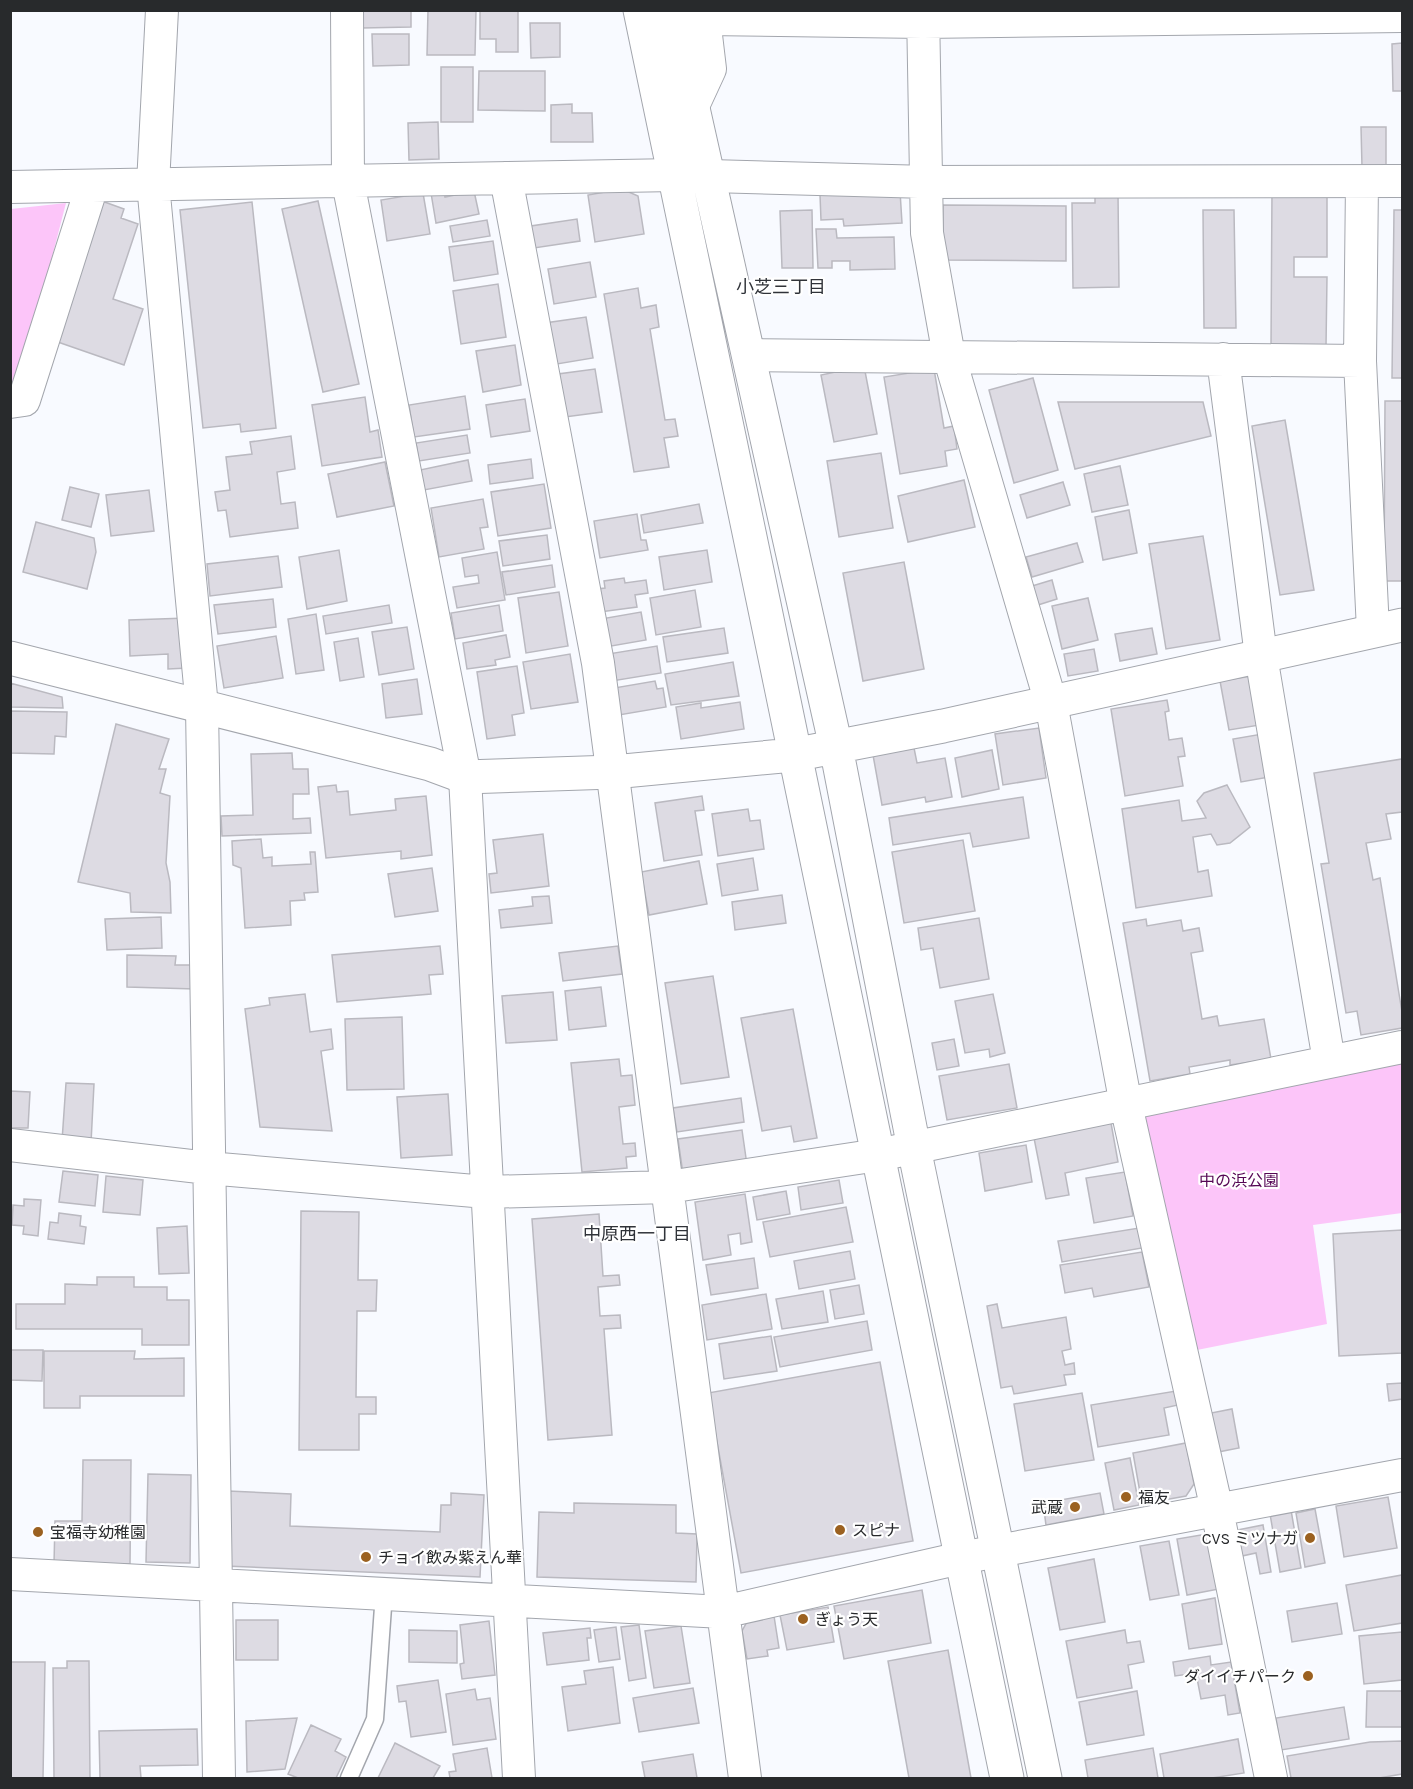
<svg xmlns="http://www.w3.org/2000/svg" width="1413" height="1789" font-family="Karla,'Noto Sans JP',sans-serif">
<rect width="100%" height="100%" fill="#f8faff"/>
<!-- green -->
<path fill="#fcc5f9" d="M66,203L19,385L11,386V209Z
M1402,1055V1213L1313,1225L1327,1324L1182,1353L1137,1113Z"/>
<!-- building -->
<path fill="#dddbe3" stroke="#bab9c0" stroke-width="1.5" d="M362,10H411V27L362,28Z
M428,10H476L475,55H427Z
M480,10H518V52H496V39H480Z
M530,23H560V57L531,58Z
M372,34H409V65L373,66Z
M1402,43V91H1393L1392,44Z
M441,67H473V122H441Z
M479,71H545V111L478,110Z
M572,104V113H592L593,142H551V105Z
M438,122L439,159L409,160L408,123Z
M1361,127H1386V167H1362Z
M622,189L638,196L644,234L595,242L588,195Z
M443,190L445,197L474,191L479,214L436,223L431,193Z
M1272,190H1327V257H1294V277H1327L1326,347L1271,346Z
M900,191L902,223L844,226L843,219L821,220L820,195Z
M423,193L430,234L387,241L381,200Z
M1118,193L1119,287L1073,288L1072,203H1095V194Z
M99,200L124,209L121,218L138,224L113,299L143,309L124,365L52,340Z
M318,201L359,384L323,392L282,209Z
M252,202L276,428L241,432L240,424L203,428L180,210Z
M943,205L1066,206V261L943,260Z
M812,210L813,268H782L780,211Z
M1203,210H1234L1236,328H1204Z
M1394,210H1402V378H1392Z
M577,219L580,241L534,248L531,226Z
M487,220L490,236L453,242L450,226Z
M816,229H836L837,238L894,237L895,269L850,270V261H832V268H818Z
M493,241L498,274L454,281L449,247Z
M590,262L596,297L554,304L548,269Z
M498,284L506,337L461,344L453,291Z
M638,288L641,308L656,305L659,327L650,329L665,420L675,419L678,436L664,438L669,467L634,472L604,294Z
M586,317L593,358L551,365L545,323Z
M515,345L521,385L483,392L476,351Z
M864,366L877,434L834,442L821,375Z
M595,369L602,412L565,417L558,374Z
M934,369L944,428L954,426L957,449L945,451L947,466L900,474L884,377Z
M1033,378L1058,470L1014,483L989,390Z
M465,396L470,429L414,437L409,405Z
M365,397L370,432L378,430L382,457L322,466L312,405Z
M525,399L530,431L491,437L486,405Z
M1385,401H1402V581H1384Z
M1058,402H1203L1211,436L1075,469Z
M1285,420L1314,590L1280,595L1252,426Z
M467,435L470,453L419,461L416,443Z
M291,436L295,469L277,472L281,504L295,502L298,528L230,537L226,510L218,511L215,492L230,490L226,457L252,454L250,442Z
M881,453L893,528L839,537L827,461Z
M531,459L533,478L490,484L488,465Z
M468,460L472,481L424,490L420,470Z
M385,462L394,506L337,517L328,474Z
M1120,466L1128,505L1092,512L1084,474Z
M964,480L975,527L908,542L898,496Z
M1063,482L1070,505L1027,518L1020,495Z
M544,484L551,528L498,536L491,492Z
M70,487L99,494L91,527L62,520Z
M149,490L154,531L111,536L106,495Z
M483,499L488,527L480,528L484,549L439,557L431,508Z
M699,504L703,523L644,533L641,515Z
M1129,510L1137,553L1103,560L1095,517Z
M637,514L641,540H646L648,550L600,558L594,521Z
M36,522L94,538L96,552L87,589L23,572Z
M547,535L550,559L503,566L499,541Z
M1203,536L1220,640L1166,649L1149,544Z
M1077,543L1083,562L1032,577L1026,557Z
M339,550L347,601L307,609L299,557Z
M707,550L712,582L664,590L659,557Z
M497,552L505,600L457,608L453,587L479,583L478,575L465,577L462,558Z
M278,556L282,587L210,596L207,564Z
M904,562L924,669L863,681L843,573Z
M552,565L555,587L506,595L502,572Z
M624,578L625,583L646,580L648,593L635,595L637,607L600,612L597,589L605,588L604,581Z
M1052,580L1057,599L1038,605L1032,586Z
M695,590L701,627L656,635L650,598Z
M559,592L568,646L526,653L518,598Z
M1088,598L1098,640L1062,649L1052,606Z
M273,599L276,627L218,634L214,605Z
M389,605L392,623L326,634L323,616Z
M499,605L503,631L455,639L451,613Z
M641,612L646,640L600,648L595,620Z
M316,614L324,670L296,674L288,619Z
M187,618L188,668L168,669V654L130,656L129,620Z
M407,627L414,669L379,675L372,632Z
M724,628L728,653L667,662L663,637Z
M1152,628L1157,654L1120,661L1115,634Z
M506,635L510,657L495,660L496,665L467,669L463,643Z
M276,636L283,678L224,688L217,646Z
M358,638L364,677L340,681L334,642Z
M657,646L661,673L612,681L608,654Z
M1094,649L1098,671L1068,676L1064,654Z
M570,654L578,702L531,709L523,662Z
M733,662L739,696L671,705L665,674Z
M517,666L524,713L512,715L515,735L487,739L477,672Z
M1252,676L1260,725L1229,730L1220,681Z
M417,679L422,714L386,718L382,684Z
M655,681L657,689L663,688L666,707L619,715L614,688Z
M10,683L62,697L63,708L10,707Z
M1167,700L1169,711L1165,712L1169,740L1182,738L1185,756L1178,757L1183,786L1125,796L1111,709Z
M740,702L744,729L681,739L676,707L701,703V708Z
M10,711L67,712L66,737L55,736L54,754L10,753Z
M116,724L169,739L159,769H166L160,793L170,796L166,863L170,882L171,913L131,912L130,893L78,882Z
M1039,728L1046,778L1003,785L995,734Z
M1268,733L1275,776L1241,782L1233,739Z
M914,748L917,763L945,758L952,797L926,802L925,797L882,805L873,755Z
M992,750L999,789L962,797L955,758Z
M292,753L293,769H308L309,794H293V819L310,818L311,833L222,836L221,816L253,815L251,754Z
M1402,759V812L1386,814L1391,839L1366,843L1373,880L1380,878L1402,1012V1028L1361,1035L1357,1011L1346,1013L1321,864L1329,863L1314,773Z
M336,785L337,792L348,791L350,815L396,810L395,799L426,796L432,855L401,859V851L326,858L318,787Z
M1227,785L1250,827L1230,843L1217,845L1211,834L1193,837L1198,872L1208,870L1212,896L1136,908L1122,809L1179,800L1182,821L1206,818L1197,801L1204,793Z
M702,796L704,810L695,811L702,855L664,861L655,803Z
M1023,797L1029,838L973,847L970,833L893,845L889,818Z
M748,809L750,821L760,820L764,849L718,856L712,814Z
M543,834L549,886L491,893L489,874L497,873L493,840Z
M261,839L263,858L272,857V866L311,864L310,852H315L318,892L304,893L305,900L290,901L291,925L245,928L241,868L233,865L232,841Z
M963,840L975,911L904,923L892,852Z
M753,858L758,890L722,896L717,864Z
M699,861L707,904L649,915L641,872Z
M432,868L438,911L395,917L388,874Z
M782,895L786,923L735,930L732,902Z
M549,896L552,923L501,928L499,910L533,906L532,897Z
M161,917L162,948L107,950L105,919Z
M979,918L989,979L940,988L933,948L921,950L918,928Z
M1146,919L1147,926L1181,920L1183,931L1199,928L1203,951L1191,953L1202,1019L1217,1016L1219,1026L1264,1019L1271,1059L1230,1065V1060L1189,1067L1190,1074L1150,1081L1123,923Z
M440,946L443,974L429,975L431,994L337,1002L332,955Z
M618,946L622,974L563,981L559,953Z
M127,955L176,956L175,965H195V989L127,987Z
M713,976L729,1077L681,1084L665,983Z
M601,987L606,1026L569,1030L565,991Z
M553,992L557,1040L506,1043L502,996Z
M305,994L310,1032L331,1029L333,1049L321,1051L332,1131L260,1127L245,1009L270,1005L269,998Z
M993,994L1005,1053L990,1057L989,1049L965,1053L955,1001Z
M793,1009L817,1138L794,1142L791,1126L762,1131L741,1018Z
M402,1017L404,1089L347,1090L345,1019Z
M954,1039L959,1066L937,1070L932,1043Z
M619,1059L621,1076L632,1075L635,1105L619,1107L623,1144L635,1143L636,1156L626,1157L627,1168L582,1172L571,1063Z
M1009,1064L1017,1108L947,1120L939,1076Z
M66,1083L94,1084L91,1143L62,1141Z
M10,1091L30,1092L28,1128H10Z
M448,1094L452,1155L401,1158L397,1097Z
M741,1098L744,1122L677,1132L673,1108Z
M1111,1123L1118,1162L1065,1173L1069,1195L1046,1199L1034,1138Z
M742,1130L747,1165L683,1174L678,1139Z
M1026,1145L1032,1182L985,1191L979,1153Z
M63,1171L98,1175L95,1206L59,1202Z
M1125,1172L1133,1216L1094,1223L1086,1178Z
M106,1176L143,1180L140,1215L103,1212Z
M839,1180L843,1203L801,1210L798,1187Z
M786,1191L790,1214L757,1220L753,1197Z
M745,1194L752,1242L741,1244L740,1233L728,1235L731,1255L703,1260L695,1202Z
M24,1199L41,1200L38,1236L23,1234L24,1226L12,1225L13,1205L24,1206Z
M846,1207L853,1242L770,1257L763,1222Z
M301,1211L359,1212L358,1280H377L376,1311H357L356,1397H376V1414H359V1450H299Z
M59,1213L81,1216L80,1226L86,1227L84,1244L48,1239L50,1222L58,1223Z
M599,1214L603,1276L619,1275L620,1285L598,1287L600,1316L620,1315L621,1328L604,1329L612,1435L548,1440L532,1219Z
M187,1226L189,1273L159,1274L157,1228Z
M1139,1228L1142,1248L1062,1262L1058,1241Z
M1402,1230V1353L1339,1356L1333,1234Z
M850,1251L855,1279L799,1289L794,1261Z
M1142,1252L1149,1287L1094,1297L1092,1288L1065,1293L1060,1265Z
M754,1258L758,1288L711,1295L706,1265Z
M97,1277H134V1287H167V1300H189V1345H142V1329H16V1304H65V1284L97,1285Z
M859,1285L864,1314L835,1319L830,1290Z
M823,1291L828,1322L782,1329L776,1299Z
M766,1294L772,1329L707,1340L702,1305Z
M997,1304L1002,1328L1066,1317L1071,1349L1062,1351L1065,1365L1074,1363L1075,1374L1064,1375L1066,1385L1014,1394L1012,1386L1001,1388L987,1306Z
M867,1321L872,1350L780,1367L774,1337Z
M771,1336L777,1371L724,1379L719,1344Z
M10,1350H43L42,1381L10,1380Z
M44,1351H135L134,1359L184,1358V1396H80V1408H44Z
M880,1362L913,1541L741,1573L708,1393Z
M1402,1383V1399L1389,1401L1387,1384Z
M1176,1391L1178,1405L1164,1408L1169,1435L1098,1447L1091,1405Z
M1082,1393L1094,1460L1025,1471L1014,1404Z
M1232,1409L1239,1448L1218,1452L1211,1413Z
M1186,1443L1194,1484L1186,1496L1142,1504L1133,1453Z
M1130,1458L1139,1505L1114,1510L1105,1463Z
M83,1460H131L130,1564H54L55,1521H82Z
M148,1474L191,1475L190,1563L146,1562Z
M228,1491L291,1494L290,1526L440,1532L441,1505H451V1493L484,1495L480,1577L225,1566Z
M1100,1493L1104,1514L1046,1525L1043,1503Z
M1388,1497L1397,1548L1344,1557L1336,1506Z
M574,1503L676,1505V1533L697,1534L696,1582L537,1577L539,1512L574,1513Z
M1315,1509L1325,1563L1305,1567L1296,1513Z
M1291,1510L1301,1568L1280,1572L1270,1514Z
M1263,1525L1271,1572L1260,1574L1256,1553L1242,1556L1237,1530Z
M1201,1535L1209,1540L1219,1589L1187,1595L1177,1539Z
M1169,1541L1179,1595L1150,1600L1140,1546Z
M1094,1559L1105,1622L1060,1630L1048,1568Z
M1402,1575V1623L1354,1631L1346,1585Z
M922,1590L931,1643L844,1659L834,1606Z
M1215,1598L1222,1644L1189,1649L1182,1604Z
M1337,1603L1342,1634L1292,1642L1287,1611Z
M828,1607L834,1642L787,1650L780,1615Z
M774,1616L779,1648L767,1650L768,1656L747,1659L742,1631L748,1620Z
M236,1620H278V1660H236Z
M489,1621L495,1675L462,1679L460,1664L464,1663L460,1625Z
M639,1625L646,1678L629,1681L621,1627Z
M681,1626L690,1683L654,1688L645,1631Z
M616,1627L620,1659L599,1662L594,1630Z
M590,1628L591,1638H587L589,1660L547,1665L543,1633Z
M409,1630L457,1631V1663L409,1662Z
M1125,1630L1127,1643L1140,1641L1144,1662L1128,1665L1132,1688L1077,1698L1066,1641Z
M1402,1632V1680L1364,1684L1359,1636Z
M948,1650L971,1778H909L888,1661Z
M1210,1656L1211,1665L1231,1662L1240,1713L1228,1715L1225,1695L1201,1699L1196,1673L1175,1676L1173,1662Z
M67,1661H89L90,1778H54L53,1668H67Z
M10,1662H45L43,1778H10Z
M613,1667L620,1723L568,1731L562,1687L586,1684L584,1671Z
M438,1680L446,1732L411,1737L406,1701L399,1702L397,1686Z
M693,1688L699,1723L639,1732L633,1698Z
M475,1689L477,1700L490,1698L496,1739L453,1745L446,1694Z
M1137,1691L1144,1735L1087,1745L1079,1702Z
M1367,1691H1402V1727H1366Z
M1344,1707L1349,1739L1281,1750L1276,1718Z
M297,1718L285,1769L247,1772L246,1721Z
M311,1725L341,1739L335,1751L346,1757L336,1778H298L288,1774Z
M197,1729L198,1765L140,1766L141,1778H100L99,1731Z
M1238,1739L1244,1773L1212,1778H1164L1160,1754Z
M1402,1741V1774L1379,1778H1291L1287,1756L1370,1742Z
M395,1743L440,1766L433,1778H378Z
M487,1748L492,1778H450L449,1772L456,1771L453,1754Z
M1153,1748L1158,1778H1088L1085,1760Z
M693,1754L697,1778H645L642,1762Z"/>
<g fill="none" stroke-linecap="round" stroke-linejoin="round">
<defs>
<path id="lane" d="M349,1778L375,1719L384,1593"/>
<path id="street" d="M162,10L153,184L202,707L219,1778
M347,10L348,182L465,777L519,1778
M923,10L927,233L949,356L1051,703L1126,1105L1217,1510L1271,1778
M705,19L923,22L1402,16
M692,108L710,69L703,10
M506,178L598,663L745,1778
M1362,182L1360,361L1373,630
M10,187L675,175L928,182L1402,181
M749,355L1360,361
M1223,359L1261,656L1329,1061
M10,402L24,400L92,186
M10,1145L208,1168L486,1192L668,1187L878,1155L1402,1047
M10,1574L723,1612L961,1558L1402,1475"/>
<path id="secondary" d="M640,10C764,599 884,1189 1007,1778
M671,10L836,747L914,1148L1045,1778
M10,658L430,764L465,777L613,772L793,755L943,726L1402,625"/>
</defs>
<!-- lane casing -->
<use href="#lane" stroke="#a3a6ad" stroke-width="19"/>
<!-- street casing -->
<use href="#street" stroke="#a3a6ad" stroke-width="34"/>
<!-- secondary casing -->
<use href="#secondary" stroke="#a3a6ad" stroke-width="35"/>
<!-- lane -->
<use href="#lane" stroke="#fff" stroke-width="16"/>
<!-- street -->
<use href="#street" stroke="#fff" stroke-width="32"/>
<!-- secondary -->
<use href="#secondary" stroke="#fff" stroke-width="33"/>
</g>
<!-- markers -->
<g fill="#9b6120" stroke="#fff" stroke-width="2">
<circle cx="1126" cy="1497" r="6"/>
<circle cx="1075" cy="1507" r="6"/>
<circle cx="840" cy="1530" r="6"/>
<circle cx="38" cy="1532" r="6"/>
<circle cx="1310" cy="1538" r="6"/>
<circle cx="366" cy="1557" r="6"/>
<circle cx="803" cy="1619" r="6"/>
<circle cx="1308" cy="1676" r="6"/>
</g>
<g text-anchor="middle" stroke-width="4.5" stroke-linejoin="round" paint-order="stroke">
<!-- park labels -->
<g font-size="16" fill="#560755" stroke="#fff">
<text x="1239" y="1186">中の浜公園</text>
</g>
<!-- poi labels -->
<g font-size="16" fill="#282a2c" stroke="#fff" text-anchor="start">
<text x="1138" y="1503">福友</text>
<text x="1063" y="1513" text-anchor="end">武蔵</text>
<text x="852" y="1536">スピナ</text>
<text x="50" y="1538">宝福寺幼稚園</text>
<text x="1298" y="1544" text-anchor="end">CVS ミツナガ</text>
<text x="378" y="1563">チョイ飲み紫えん華</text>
<text x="815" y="1625">ぎょう天</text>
<text x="1296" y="1682" text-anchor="end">ダイイチパーク</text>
</g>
<!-- neighbourhood labels -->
<g font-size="18" fill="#303339" stroke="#fff">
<text x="781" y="293">小芝三丁目</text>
<text x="637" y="1240">中原西一丁目</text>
</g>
</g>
<!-- border -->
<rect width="1413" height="1789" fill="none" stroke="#282a2c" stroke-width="24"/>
</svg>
